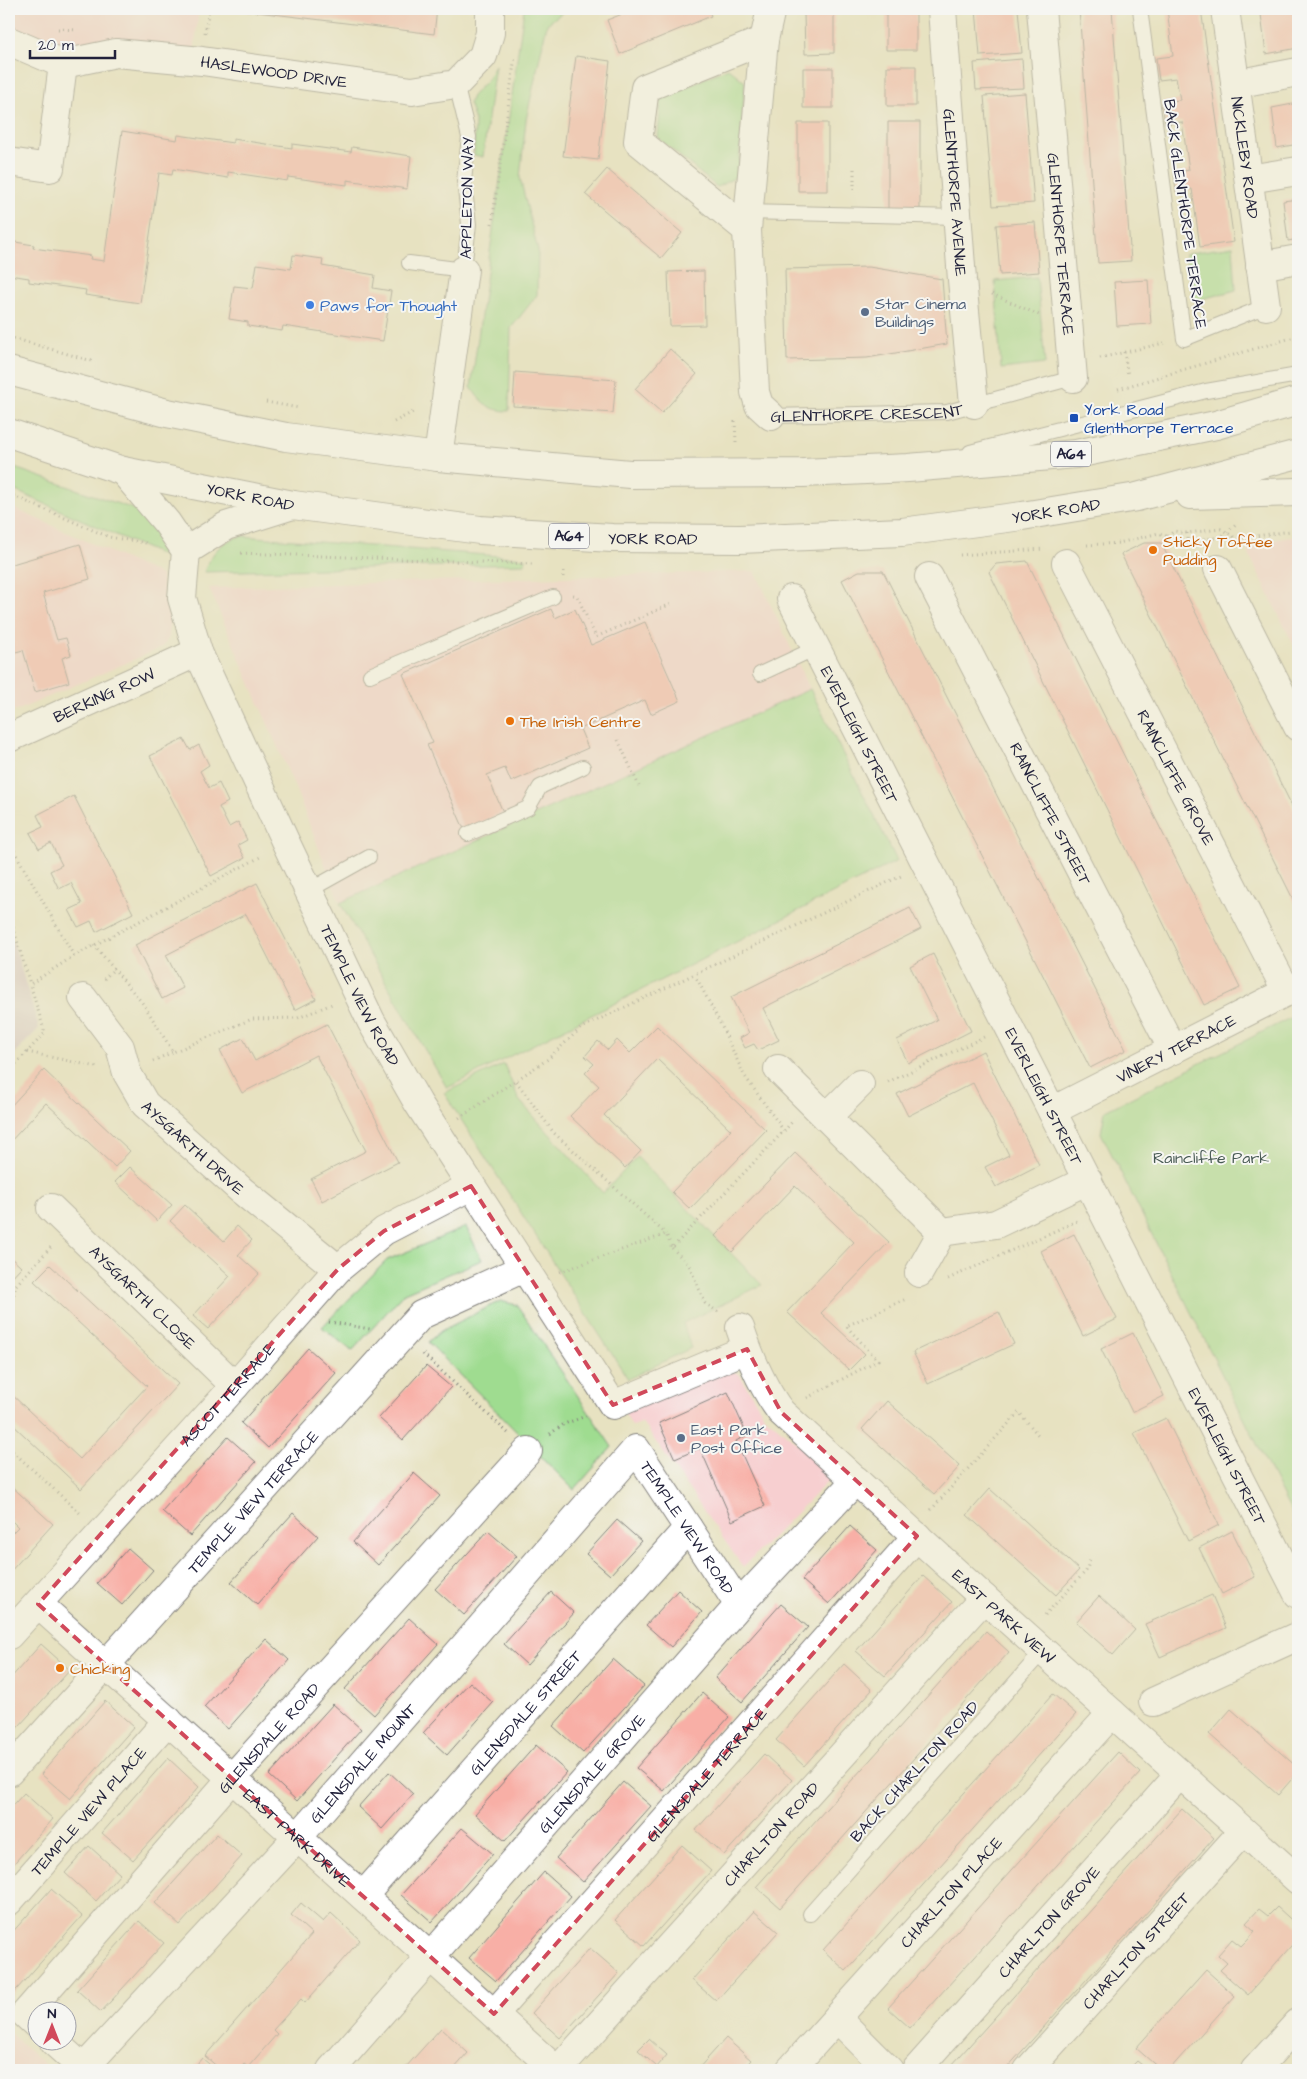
<svg xmlns="http://www.w3.org/2000/svg" width="1307" height="2079" font-family="'Architects Daughter',sans-serif">
<rect width="100%" height="100%" fill="#f6f6f2"/>
<filter id="ink" filterUnits="userSpaceOnUse"><feTurbulence type="fractalNoise" baseFrequency=".02" numOctaves="2"/><feDisplacementMap in="SourceGraphic" scale="10" xChannelSelector="R" yChannelSelector="G"/><feConvolveMatrix kernelMatrix="1 2 1 2 8 2 1 2 1" color-interpolation-filters="sRGB"/></filter>
<filter id="wash" filterUnits="userSpaceOnUse"><feTurbulence type="fractalNoise" baseFrequency=".0096" numOctaves="4" result="noise"/><feDisplacementMap in="SourceGraphic" scale="20" xChannelSelector="R" yChannelSelector="G"/><feGaussianBlur stdDeviation="1.12" result="paint"/><feColorMatrix in="noise" values="0 0 0 0 0 0 0 0 0 0 0 0 0 0 0 0 0 1.4 0 .05"/><feComposite in="paint" operator="in"/></filter>
<g filter="url(#wash)">
<rect width="100%" height="100%" fill="#e7e2c1"/>
<!-- built -->
<path fill="#f7cfd0" d="M9,9H199L193,61L9,39Z
M9,506L161,575L170,621L169,637L163,647L16,711L9,709Z
M1298,536V654L1244,544Z
M755,571L810,689L340,903L294,785L209,588Z
M726,1369L739,1374L764,1415L834,1475L743,1567L642,1422L632,1426L624,1411Z
M9,2032L51,2070H9Z"/>
<!-- industrial -->
<path fill="#d2bdc5" d="M9,928L39,1028L9,1060Z"/>
<!-- green -->
<path fill="#9fdc90" stroke="#607f66" d="M524,9H567L547,24L526,120L520,178L538,251L537,295L511,328L509,411C490,411 481,403 471,387Z
M495,65L483,157L474,155L475,121L469,103L472,96L487,80Z
M728,68L745,82L738,176L717,187L658,138L661,98Z
M1233,246L1236,290L1194,301L1185,254Z
M1037,277L1045,364L1001,369L995,281Z
M9,466L145,513L162,532L164,556L9,488Z
M242,536L525,558V564L204,572C212,552 221,541 242,536Z
M810,689L897,861L447,1088L340,903Z
M1298,1014V1526L1101,1133L1105,1111Z
M504,1064L519,1100L603,1193L637,1157L762,1285L683,1323L691,1348L628,1379L444,1093Z
M466,1227L482,1260L404,1293L352,1351L322,1327L387,1260Z
M500,1301L517,1305L612,1447L574,1490L428,1342L441,1331Z"/>
<g id="blocks">
<!-- building -->
<path fill="#f8afa6" d="M233,9H437L434,34Z
M635,9H708L711,16L620,54L607,20Z
M976,9H1018L1022,53L980,56Z
M1079,9H1112L1131,261L1098,263Z
M1167,9H1201L1234,242L1200,247L1192,189L1176,192L1174,173L1189,170L1182,122L1165,124L1162,102L1180,100L1176,78L1159,80L1156,58L1173,56Z
M1298,9V48L1266,54L1261,14Z
M886,10H916V50H886Z
M804,14H834V53L805,54Z
M576,56L610,61L598,160L563,156Z
M1022,59L1024,88L976,90L974,63Z
M887,66H916V106H887Z
M803,68H833V108H803Z
M1025,93L1034,203L993,206L984,96Z
M1298,103V144L1277,148L1272,108Z
M888,122H920V209H888Z
M798,123H828V191H798Z
M122,131L177,140L178,135L233,143V139L292,148V144L351,152L352,147L411,156L407,189L347,180V185L288,177L287,181L228,172V178L173,169L172,175L159,173L140,303L85,295L86,290L29,282V278L9,275V241L34,245L33,248L91,256L90,259L104,261Z
M607,169L682,233L661,258L585,194Z
M1298,199V239L1288,241L1283,201Z
M1035,222L1039,272L1000,275L996,225Z
M293,255L323,259L322,266L375,275L373,288L391,291L383,341L283,326L282,331L248,326V322L229,319L234,286L253,288L257,264L291,269Z
M869,267L942,279L947,344L867,358L787,360L785,269Z
M704,271L705,325L670,326L668,272Z
M1148,280L1151,324L1117,326L1114,282Z
M670,349L697,374L662,413L635,389Z
M515,372L616,380L613,413L513,406Z
M1144,543H1161L1298,818V909L1121,554Z
M80,544L90,579L43,593L57,640L66,638L71,655L62,658L69,682L35,692L23,650L9,654V565Z
M1027,561L1240,988L1204,1005L989,572L996,564Z
M859,571H883L1126,1050L1090,1068L842,580Z
M551,609L555,618L575,609L591,645L645,622L680,701L651,714L645,700L580,729L588,748L511,782L505,768L487,775L503,812L464,829L427,745L433,743L403,674Z
M184,739L190,750L199,745L209,765L200,771L209,788L219,783L228,802L219,807L229,827L238,822L247,840L238,845L245,858L211,876L150,756Z
M74,796L133,913L96,932L91,921L78,927L69,910L82,904L71,883L59,889L50,871L62,865L51,843L39,849L30,833L43,827L37,815Z
M257,883L316,999L295,1010L246,914L166,955L183,988L162,999L135,945Z
M910,908L921,929L763,1008L779,1040L758,1050L754,1044L745,1048L740,1038L749,1033L731,997Z
M933,954L971,1031L908,1063L897,1040L937,1020L910,966Z
M327,1024L398,1162L322,1201L311,1179L366,1151L316,1055L242,1093L220,1050L243,1038L255,1061Z
M657,1026L766,1130L690,1209L672,1192L731,1130L657,1059L604,1115L641,1151L625,1168L570,1116L599,1086L585,1073L594,1064L585,1056L598,1041L608,1050L617,1040L630,1053Z
M983,1051L1039,1165L996,1187L985,1167L1009,1155L973,1083L908,1116L897,1094Z
M44,1070L130,1151L115,1167L46,1103L9,1143V1108Z
M795,1153L889,1242L821,1313L865,1354L849,1370L787,1312L854,1242L795,1186L732,1252L715,1236Z
M130,1167L172,1205L157,1221L115,1182Z
M185,1205L224,1241L237,1226L252,1240L238,1255L259,1274L208,1329L193,1316L230,1276L170,1221Z
M1074,1234L1117,1319L1083,1336L1041,1251Z
M9,1256L21,1267L9,1280Z
M50,1265L178,1384L81,1489L9,1421V1392L80,1459L147,1386L34,1281Z
M999,1312L1014,1344L928,1384L913,1352Z
M1133,1333L1164,1396L1132,1412L1101,1349Z
M308,1348L336,1373L268,1448L241,1423Z
M426,1366L451,1387L403,1440L379,1418Z
M728,1392L747,1435L736,1441L765,1506L732,1521L700,1448L675,1459L659,1423Z
M887,1401L960,1466L934,1494L862,1429Z
M1166,1418L1219,1525L1188,1541L1134,1433Z
M228,1437L256,1462L190,1536L162,1511Z
M414,1473L440,1496L378,1565L353,1542Z
M9,1484L53,1524L9,1573V1536L18,1527L9,1518Z
M990,1489L1079,1570L1056,1595L967,1515Z
M293,1513L318,1536L257,1605L231,1582Z
M617,1520L641,1541L610,1575L586,1554Z
M850,1526L877,1550L829,1604L802,1580Z
M488,1531L517,1556L464,1615L435,1589Z
M1232,1531L1255,1577L1222,1594L1199,1548Z
M128,1548L153,1570L122,1605L97,1583Z
M923,1576L952,1602L885,1676L856,1651Z
M678,1590L702,1612L671,1647L646,1625Z
M551,1592L574,1613L527,1665L504,1644Z
M1212,1595L1226,1628L1160,1657L1145,1624Z
M1099,1596L1135,1630L1113,1655L1076,1622Z
M781,1604L808,1627L742,1702L715,1678Z
M409,1618L438,1644L374,1715L345,1689Z
M986,1631L1009,1652L780,1908L756,1887Z
M266,1639L289,1660L228,1729L204,1707Z
M41,1644L70,1670L9,1737V1680Z
M613,1659L644,1686L583,1753L553,1726Z
M844,1664L872,1690L804,1766L776,1740Z
M470,1682L493,1703L447,1755L423,1733Z
M702,1693L729,1717L664,1791L636,1768Z
M1053,1694L1076,1714L846,1971L823,1950Z
M105,1701L134,1727L70,1799L41,1774Z
M333,1704L361,1729L297,1801L269,1775Z
M1231,1709L1298,1768V1772L1278,1795L1209,1734Z
M536,1745L567,1772L505,1841L475,1814Z
M1118,1752L1140,1773L910,2028L888,2008Z
M764,1754L792,1780L724,1855L696,1830Z
M168,1758L199,1787L133,1860L102,1833Z
M389,1772L413,1794L382,1829L358,1807Z
M623,1782L651,1806L583,1882L556,1858Z
M24,1793L53,1819L9,1869V1810Z
M1182,1809L1214,1838L1005,2070H955L951,2066Z
M462,1828L493,1854L432,1922L401,1895Z
M217,1834L242,1856L180,1925L155,1903Z
M682,1845L711,1871L644,1946L615,1920Z
M89,1846L120,1874L96,1901L65,1873Z
M544,1872L571,1896L496,1981L469,1958Z
M51,1889L82,1916L9,1998V1936Z
M301,1903L323,1922L331,1913L360,1940L305,2003L301,1999L273,2030L277,2034L248,2067L244,2064L239,2070H221L205,2056L312,1934L291,1915Z
M1277,1907L1298,1926V1938L1248,1995L1220,1970L1227,1963L1218,1955L1232,1939L1241,1946L1247,1940L1255,1931L1246,1923L1259,1909L1268,1916Z
M754,1911L778,1932L716,2001L692,1980Z
M139,1921L164,1943L101,2012L77,1990Z
M590,1948L619,1973L560,2038L532,2013Z
M1206,1970L1235,1996L1169,2070H1161L1136,2048Z
M441,2028L468,2053L453,2070H407L405,2068Z
M726,2038L751,2060L742,2070H697Z
M649,2039L667,2055L657,2067L638,2050Z
M202,2058L216,2070H192Z
M1137,2061L1148,2070H1128Z"/>
</g>
</g>
<g filter="url(#ink)">
<use href="#blocks" fill-opacity="0" stroke="#84827e" stroke-width="1"/>
<g fill="none" stroke-linecap="round" stroke-linejoin="round">
<defs>
<g id="service">
<path d="M1140,9L1184,339L1266,306"/>
<path d="M748,212L958,217"/>
<path d="M409,263L464,270L469,224L464,181L469,137L456,84"/>
<path id="s1" d="M771,416L947,412L1073,378"/>
<path d="M970,452L1206,391L1298,375"/>
<path d="M760,674L816,648"/>
<path d="M370,675L553,597"/>
<path d="M468,834L528,808L540,787L583,767"/>
<path d="M308,891L369,857"/>
<path d="M810,1914L1043,1651"/>
</g>
<g id="minor">
<path id="s2" d="M942,9L962,280L974,404"/>
<path id="s3" d="M1041,9L1073,378"/>
<path id="s4" d="M1225,9L1266,306"/>
<path id="s5" d="M9,41L63,64L116,53L202,61L412,91L456,84L483,56L490,33V9"/>
<path d="M1235,84L1298,72"/>
<path d="M9,162L50,168L63,64"/>
<path d="M1249,179L1298,171"/>
<path d="M747,230L638,141L645,88L764,40"/>
<path d="M1260,266L1298,259"/>
<path d="M771,416L759,405L755,392L747,230L764,40L771,9"/>
<path d="M438,457L464,270"/>
<path id="s6" d="M123,471L167,523L186,551L182,598L198,652L286,843L371,1021L418,1103L613,1405L747,1349"/>
<path d="M186,551L226,526L293,505"/>
<path id="s7" d="M1066,563L1287,992"/>
<path d="M1218,569L1298,727"/>
<path id="s8" d="M929,577L1173,1050"/>
<path id="s9" d="M791,599L1298,1594"/>
<path id="s10" d="M9,738L198,652"/>
<path id="s11" d="M83,998L120,1047L127,1073L145,1104L241,1190L338,1269"/>
<path d="M778,1069L942,1232L996,1224L1088,1180"/>
<path id="s12" d="M1052,1111L1298,986"/>
<path d="M827,1117L860,1084"/>
<path id="s13" d="M51,1208L235,1386"/>
<path d="M919,1273L942,1232"/>
<path id="s14" d="M740,1328C750,1358 762,1387 781,1412L984,1598L1298,1880"/>
<path id="s15" d="M38,1604L556,2070"/>
<path id="s16" d="M9,1635L235,1386L338,1269L384,1231L471,1186"/>
<path d="M1153,1702L1298,1636"/>
<path id="s17" d="M9,1772L421,1315L524,1268"/>
<path id="s18" d="M363,1896L688,1528"/>
<path id="s19" d="M9,1901L168,1720"/>
<path id="s20" d="M494,2014L917,1536"/>
<path d="M837,2018L889,2070"/>
<path id="s21" d="M38,2026L25,2014L232,1778L528,1451"/>
<path d="M54,2042L83,2068"/>
<path id="s22" d="M82,2070L298,1837L636,1449L739,1605"/>
<path id="s23" d="M331,2070L739,1605L856,1480"/>
<path id="s24" d="M558,2070L984,1598"/>
<path id="s25" d="M790,2070L1112,1713"/>
<path id="s26" d="M916,2070L1180,1774"/>
<path id="s27" d="M1028,2070L1243,1831"/>
<path d="M1255,2070L1298,2023"/>
</g>
<g id="trunk">
<path d="M9,371L167,413L286,437L438,457L630,474L803,473L908,468L1076,454L1216,425L1298,401"/>
<path id="s28" d="M9,433L123,471L293,505L480,530L612,538L740,539L902,532L1022,516L1137,497L1298,454"/>
<path d="M1190,495L1298,492"/>
</g>
</defs>
<!-- service casing -->
<use href="#service" stroke="#84827e" stroke-width="16"/>
<!-- minor casing -->
<use href="#minor" stroke="#84827e" stroke-width="30"/>
<!-- trunk casing -->
<use href="#trunk" stroke="#84827e" stroke-width="30"/>
<!-- path -->
<path stroke="#84827e" stroke-width="3" stroke-dasharray="1 4" stroke-linecap="butt" d="M58,29L78,30
M205,33L209,9
M854,169V194
M492,224L515,56
M992,294L1039,315
M9,337L92,361
M1124,352L1128,376
M1100,358L1164,343
M1118,389L1298,336
M266,402L299,408
M735,421L736,442
M394,422L415,411
M9,494L109,537L146,543
M1187,533V548
M1164,540L1174,531L1187,533L1221,529L1234,537H1249L1298,530
M1087,545L1119,543L1159,533L1182,542L1221,537L1237,523
M241,553L532,564
M960,555L1043,549
M563,571V578
M573,595L577,596L596,637L671,604
M618,740L639,786
M9,842L74,956
M9,913L30,984
M94,945L144,1005L173,1052L252,1019L298,1018L332,1004
M104,979L114,969
M27,1052L97,1067
M153,1061L173,1052
M9,1071L45,1033L30,984L74,956L262,856
M516,1081L554,1133L666,1234
M888,1082L984,1037
M459,1118L548,1059L581,1028L901,876
M784,1131L792,1122
M672,1248L689,1265L705,1303L718,1312
M1298,1253L1296,1260L1298,1319
M560,1272L666,1234L672,1248L784,1131L744,1075L722,1027L695,975
M948,1279L1077,1221
M9,1314L16,1285L51,1247
M329,1322L370,1329
M423,1354L508,1433
M807,1398L878,1360L846,1326L906,1299
M550,1434L564,1424L586,1416
M9,1448L82,1515
M931,1510L1019,1412L1038,1435
M1295,1526L1298,1510
M1045,1615L1086,1571L1090,1560"/>
<!-- service -->
<use href="#service" stroke="#fff" stroke-width="14"/>
<!-- minor -->
<use href="#minor" stroke="#fff" stroke-width="28"/>
<!-- trunk -->
<use href="#trunk" stroke="#fff" stroke-width="28"/>
</g>
</g>
<!-- marked area -->
<path d="M0 0H1307V2079H0ZM471,1186L613,1405L747,1349L781,1412L917,1536L494,2014L38,1604L338,1269L384,1231Z" fill="#e7e2c1" fill-opacity=".55" fill-rule="evenodd"/>
<path fill="none" stroke="#d1495b" stroke-width="4" stroke-dasharray="10 6" stroke-linejoin="round" d="M471,1186L613,1405L747,1349L781,1412L917,1536L494,2014L38,1604L338,1269L384,1231Z"/>
<!-- markers -->
<circle fill="#3f7fe0" stroke="#f6f6f2" stroke-width="2" cx="310" cy="305" r="5"/>
<g fill="#5c6f8a" stroke="#f6f6f2" stroke-width="2">
<circle cx="865" cy="312" r="5"/>
<circle cx="681" cy="1438" r="5"/>
</g>
<rect fill="#1a4fb4" stroke="#f6f6f2" stroke-width="2" x="1069" y="413" width="10" height="10" rx="2.5"/>
<g fill="#e8710a" stroke="#f6f6f2" stroke-width="2">
<circle cx="1153" cy="550" r="5"/>
<circle cx="510" cy="721" r="5"/>
<circle cx="60" cy="1668" r="5"/>
</g>
<g text-anchor="middle" stroke-width="4" stroke-linejoin="round" paint-order="stroke">
<!-- shield labels -->
<g fill="#f6f6f2" stroke="#626272" stroke-width="1">
<rect x="1051" y="441.5" width="40" height="25" rx="4"/>
<rect x="549" y="523.5" width="40" height="25" rx="4"/>
</g>
<g font-size="15" font-weight="bold" fill="#22223b">
<text x="1071" y="459">A64</text>
<text x="569" y="541">A64</text>
</g>
<!-- street labels -->
<g font-size="16" fill="#22223b" stroke="#f6f6f2">
<text dy="6" stroke="none"><textPath href="#s5" startOffset="272">HASLEWOOD DRIVE</textPath></text>
<text dy="6" stroke="none"><textPath href="#s4" startOffset="150">NICKLEBY ROAD</textPath></text>
<text dy="6" stroke="none"><textPath href="#s2" startOffset="184">GLENTHORPE AVENUE</textPath></text>
<text transform="translate(466 198) rotate(-89)" y="6">APPLETON WAY</text>
<text transform="translate(1186 214) rotate(82)" y="6">BACK GLENTHORPE TERRACE</text>
<text dy="6" stroke="none"><textPath href="#s3" startOffset="236">GLENTHORPE TERRACE</textPath></text>
<text dy="6" stroke="none"><textPath href="#s1" startOffset="96">GLENTHORPE CRESCENT</textPath></text>
<text dy="6" stroke="none"><textPath href="#s28" startOffset="250">YORK ROAD</textPath></text>
<text dy="6" stroke="none"><textPath href="#s28" startOffset="1060">YORK ROAD</textPath></text>
<text dy="6" stroke="none"><textPath href="#s28" startOffset="655">YORK ROAD</textPath></text>
<text dy="6" stroke="none"><textPath href="#s10" startOffset="104">BERKING ROW</textPath></text>
<text dy="6" stroke="none"><textPath href="#s9" startOffset="152">EVERLEIGH STREET</textPath></text>
<text dy="6" stroke="none"><textPath href="#s7" startOffset="241">RAINCLIFFE GROVE</textPath></text>
<text dy="6" stroke="none"><textPath href="#s8" startOffset="266">RAINCLIFFE STREET</textPath></text>
<text dy="6" stroke="none"><textPath href="#s6" startOffset="585">TEMPLE VIEW ROAD</textPath></text>
<text dy="6" stroke="none"><textPath href="#s12" startOffset="139">VINERY TERRACE</textPath></text>
<text dy="6" stroke="none"><textPath href="#s9" startOffset="558">EVERLEIGH STREET</textPath></text>
<text dy="6" stroke="none"><textPath href="#s11" startOffset="189">AYSGARTH DRIVE</textPath></text>
<text dy="6" stroke="none"><textPath href="#s13" startOffset="128">AYSGARTH CLOSE</textPath></text>
<text dy="6" stroke="none"><textPath href="#s16" startOffset="325">ASCOT TERRACE</textPath></text>
<text dy="6" stroke="none"><textPath href="#s9" startOffset="962">EVERLEIGH STREET</textPath></text>
<text dy="6" stroke="none"><textPath href="#s17" startOffset="364">TEMPLE VIEW TERRACE</textPath></text>
<text dy="6" stroke="none"><textPath href="#s22" startOffset="926">TEMPLE VIEW ROAD</textPath></text>
<text dy="6" stroke="none"><textPath href="#s14" startOffset="396">EAST PARK VIEW</textPath></text>
<text dy="6" stroke="none"><textPath href="#s18" startOffset="245">GLENSDALE STREET</textPath></text>
<text dy="6" stroke="none"><textPath href="#s21" startOffset="386">GLENSDALE ROAD</textPath></text>
<text dy="6" stroke="none"><textPath href="#s22" startOffset="416">GLENSDALE MOUNT</textPath></text>
<text transform="translate(914 1771) rotate(-48)" y="6">BACK CHARLTON ROAD</text>
<text dy="6" stroke="none"><textPath href="#s23" startOffset="395">GLENSDALE GROVE</textPath></text>
<text dy="6" stroke="none"><textPath href="#s20" startOffset="320">GLENSDALE TERRACE</textPath></text>
<text dy="6" stroke="none"><textPath href="#s19" startOffset="120">TEMPLE VIEW PLACE</textPath></text>
<text dy="6" stroke="none"><textPath href="#s24" startOffset="318">CHARLTON ROAD</textPath></text>
<text dy="6" stroke="none"><textPath href="#s15" startOffset="349">EAST PARK DRIVE</textPath></text>
<text dy="6" stroke="none"><textPath href="#s25" startOffset="240">CHARLTON PLACE</textPath></text>
<text dy="6" stroke="none"><textPath href="#s26" startOffset="199">CHARLTON GROVE</textPath></text>
<text dy="6" stroke="none"><textPath href="#s27" startOffset="161">CHARLTON STREET</textPath></text>
</g>
<!-- service labels -->
<g font-size="16" fill="#4e5e75" stroke="#f6f6f2" text-anchor="start">
<text x="875" y="309">Star Cinema<tspan x="875" dy="18">Buildings</tspan></text>
<text x="691" y="1435">East Park<tspan x="691" dy="18">Post Office</tspan></text>
</g>
<!-- shop labels -->
<g font-size="16" fill="#366cbe" stroke="#f6f6f2" text-anchor="start">
<text x="320" y="311">Paws for Thought</text>
</g>
<!-- transit labels -->
<g font-size="16" fill="#164399" stroke="#f6f6f2" text-anchor="start">
<text x="1084" y="415">York Road<tspan x="1084" dy="18">Glenthorpe Terrace</tspan></text>
</g>
<!-- food labels -->
<g font-size="16" fill="#c56008" stroke="#f6f6f2" text-anchor="start">
<text x="1163" y="547">Sticky Toffee<tspan x="1163" dy="18">Pudding</tspan></text>
<text x="520" y="727">The Irish Centre</text>
<text x="70" y="1674">Chicking</text>
</g>
<!-- park labels -->
<g font-size="16" fill="#485a54" stroke="#f6f6f2">
<text x="1211" y="1163">Raincliffe Park</text>
</g>
</g>
<!-- margin -->
<rect width="1307" height="2079" fill="none" stroke="#f6f6f2" stroke-width="30"/>
<!-- north arrow -->
<g transform="translate(52 2026)"><circle r="24" fill="#f6f6f2" stroke="#a1a1a9"/>
<path d="M0-4L9 19L0 12L-9 19Z" fill="#d1495b"/>
<text y="-8" font-size="14" font-weight="bold" text-anchor="middle" fill="#22223b">N</text>
</g>
<!-- scale -->
<path d="M30 50v8h85v-8" fill="none" stroke="#22223b" stroke-width="2.5"/>
<text x="38" y="50" font-size="15" fill="#22223b" stroke="#f6f6f2" stroke-width="4" paint-order="stroke">20 m</text>
</svg>
